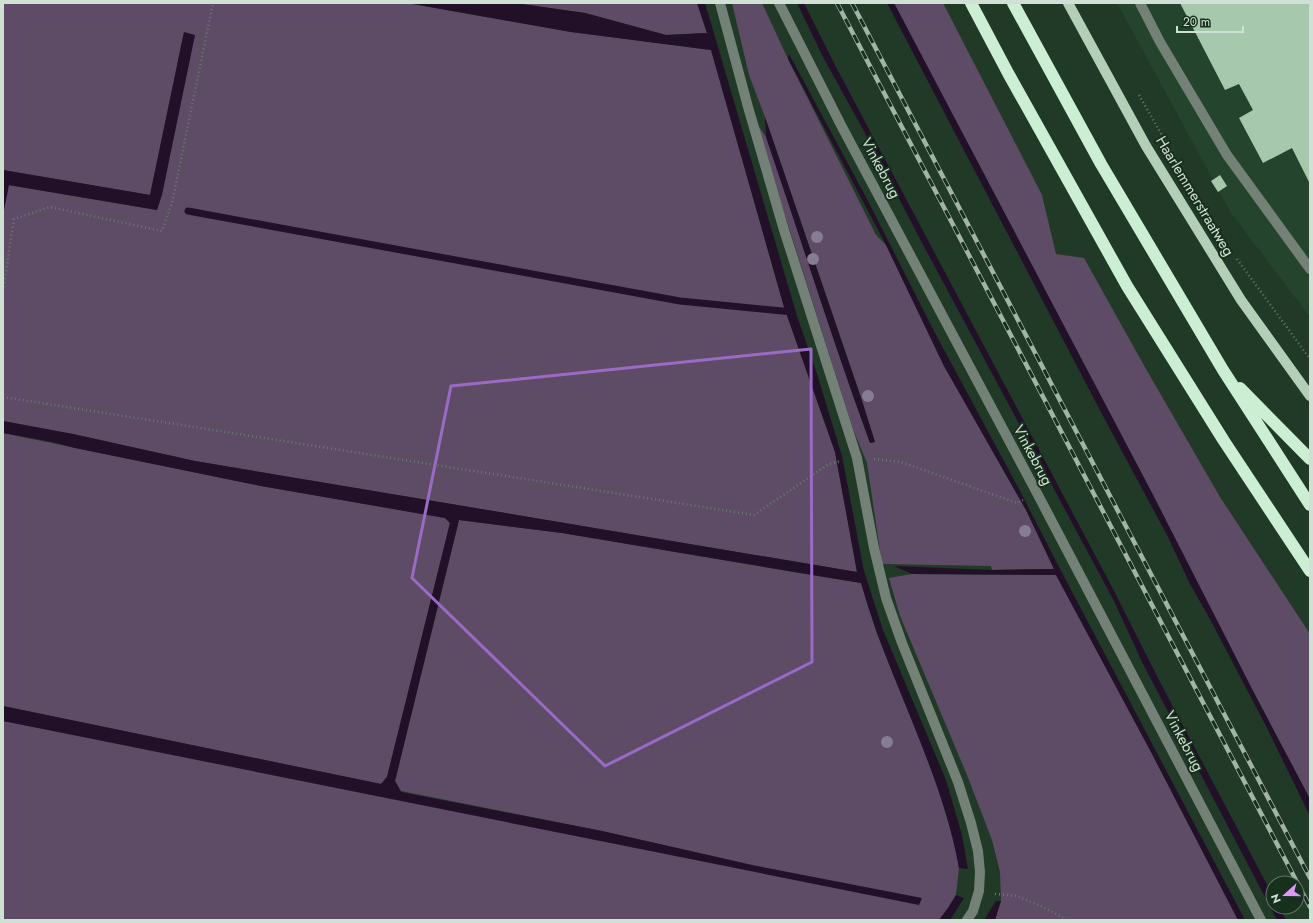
<svg xmlns="http://www.w3.org/2000/svg" width="1313" height="923" font-family="Jost,sans-serif">
<rect width="100%" height="100%" fill="#213927"/>
<!-- built -->
<path fill="#25442d" d="M1117,3H1310V317L1231,213Z"/>
<!-- green -->
<path fill="#5e4c66" d="M3,3H196L202,4L203,3H406L571,32L711,50L784,307L835,452L857,572L195,461L73,434L3,421V215L8,185L157,210L184,32L150,195L3,170Z
M515,3H697L707,33L666,35L585,13Z
M732,3H762L788,59L876,235L886,245L944,366L1026,510L1054,569L992,570L991,566L882,564L867,463L853,429L755,121L766,137C801,239 833,342 870,443L875,442L861,397L765,117L749,75Z
M894,3H943L1042,195L1056,254L1084,258L1146,369L1220,497L1310,634V799L1252,689L1152,493Z
M3,433L261,486L445,518L450,523L387,777L381,784L3,706Z
M459,520L562,533L799,573L861,583L877,634L915,727L938,788L955,842L959,868L956,895L948,908L939,920H3V721L752,865L602,831L401,791L395,781Z
M912,574L1056,575L1151,752L1238,920H995L1001,900L1000,872L992,840L967,775L900,616L889,578Z"/>
<!-- water -->
<path fill="#221029" d="M408,3H515L585,13L666,35L707,33L697,3H705L797,316L817,374L842,456L864,571L883,630L946,780L962,835L968,869L959,868C941,768 888,680 861,583L562,533L459,520L395,781L401,792L602,831L752,865L922,898L919,905L3,721V706L381,784L387,777L450,523L445,518L261,486L75,448L52,442L3,433V421L73,434L195,461L857,572L835,452L784,307L711,50L571,32Z
M797,3H804L836,67L1112,587L1161,684L1273,896V907H1279L1286,920H1277L1143,664L1114,601L920,239L865,133L823,57Z
M887,3H894L1152,493L1252,689L1310,799V816L1267,728L1211,621L1190,584L1168,537L1102,414Z
M184,32L195,35L162,195L157,210L9,185L3,215V170L150,195Z
M789,54L867,199L935,333L1020,491L1060,569L1245,920H1238L1151,752L1056,575L912,574L894,566L992,570L1054,569L1026,510L944,366L886,245L788,59Z
M765,117L861,398L875,442L870,443C833,342 801,239 766,137Z
M956,895L964,898L950,920H939L948,908Z
M996,901H1001L995,920H984Z"/>
<g fill="none" stroke-linecap="round" stroke-linejoin="round">
<!-- stream -->
<path stroke="#221029" stroke-width="7" d="M188,211L680,301L792,312"/>
</g>
<!-- building -->
<path fill="#a6c8ad" d="M1180,3H1310V184L1292,148L1263,163L1239,118L1253,110L1239,84L1225,90Z
M1220,175L1227,186L1218,192L1211,181Z"/>
<g fill="none" stroke-linecap="round" stroke-linejoin="round">
<!-- path -->
<path stroke="#667b6b" stroke-width="2.5" stroke-dasharray="1 3" stroke-linecap="butt" d="M1139,95L1187,179
M1237,259L1310,359
M3,291L14,219L50,207L162,231L172,203L213,3
M3,397L754,515L829,464L841,461
M874,459L901,462L1017,503L1023,500
M995,894L1017,896L1047,909L1067,920"/>
<!-- minor -->
<path stroke="#738176" stroke-width="10" d="M720,3L748,107L784,230L857,458L874,548L886,598L902,643L958,782L971,823L978,851L980,872L979,891L973,911L967,920
M779,3L842,127L1038,495L1261,920
M1140,3L1160,42L1227,155L1310,269"/>
<!-- major -->
<path stroke="#b3cfb8" stroke-width="10" d="M1068,3L1146,146L1241,300L1310,396"/>
<!-- highway -->
<path stroke="#cceed3" stroke-width="12" d="M971,3L1008,73L1127,286L1224,441L1310,571
M1013,3L1101,164L1223,370L1310,505
M1240,388L1310,459"/>
<defs>
<path id="rail" d="M837,3L1310,907
M852,3L1310,878"/>
</defs>
<!-- rail casing -->
<use href="#rail" stroke="#a2b4a6" stroke-width="4.5"/>
<!-- rail -->
<use href="#rail" stroke="#172f1d" stroke-width="3" stroke-dasharray="9" stroke-linecap="butt"/>
</g>
<!-- trees -->
<g fill="#867d92">
<circle cx="817" cy="237" r="6"/>
<circle cx="813" cy="259" r="6"/>
<circle cx="868" cy="396" r="6"/>
<circle cx="1025" cy="531" r="6"/>
<circle cx="887" cy="742" r="6"/>
</g>
<!-- marked area -->
<path fill="none" stroke="#996bc6" stroke-width="3" stroke-linejoin="round" d="M811,349L812,662L605,766L412,578L451,386Z"/>
<g text-anchor="middle" stroke-width="4" stroke-linejoin="round" paint-order="stroke">
<!-- street labels -->
<g font-size="15" fill="#d1e0d4" stroke="#172f1d">
<text transform="translate(881 168) rotate(62)" y="5">Vinkebrug</text>
<text transform="translate(1195 196) rotate(59)" y="5">Haarlemmerstraatweg</text>
<text transform="translate(1033 455) rotate(62)" y="5">Vinkebrug</text>
<text transform="translate(1184 741) rotate(62)" y="5">Vinkebrug</text>
</g>
</g>
<!-- border -->
<rect width="1313" height="923" fill="none" stroke="#d1e0d4" stroke-width="8"/>
<!-- north arrow -->
<g transform="translate(1285 895) rotate(249)"><circle r="19" fill="#172f1d" stroke="#617666"/>
<path d="M0-3L7 15L0 10L-7 15Z" fill="#db99f5"/>
<text y="-6" font-size="11" font-weight="bold" text-anchor="middle" fill="#d1e0d4">N</text>
</g>
<!-- scale -->
<path d="M1177 26v6h66v-6" fill="none" stroke="#d1e0d4" stroke-width="2"/>
<text x="1183" y="26" font-size="12" fill="#d1e0d4" stroke="#172f1d" stroke-width="3" paint-order="stroke">20 m</text>
</svg>
